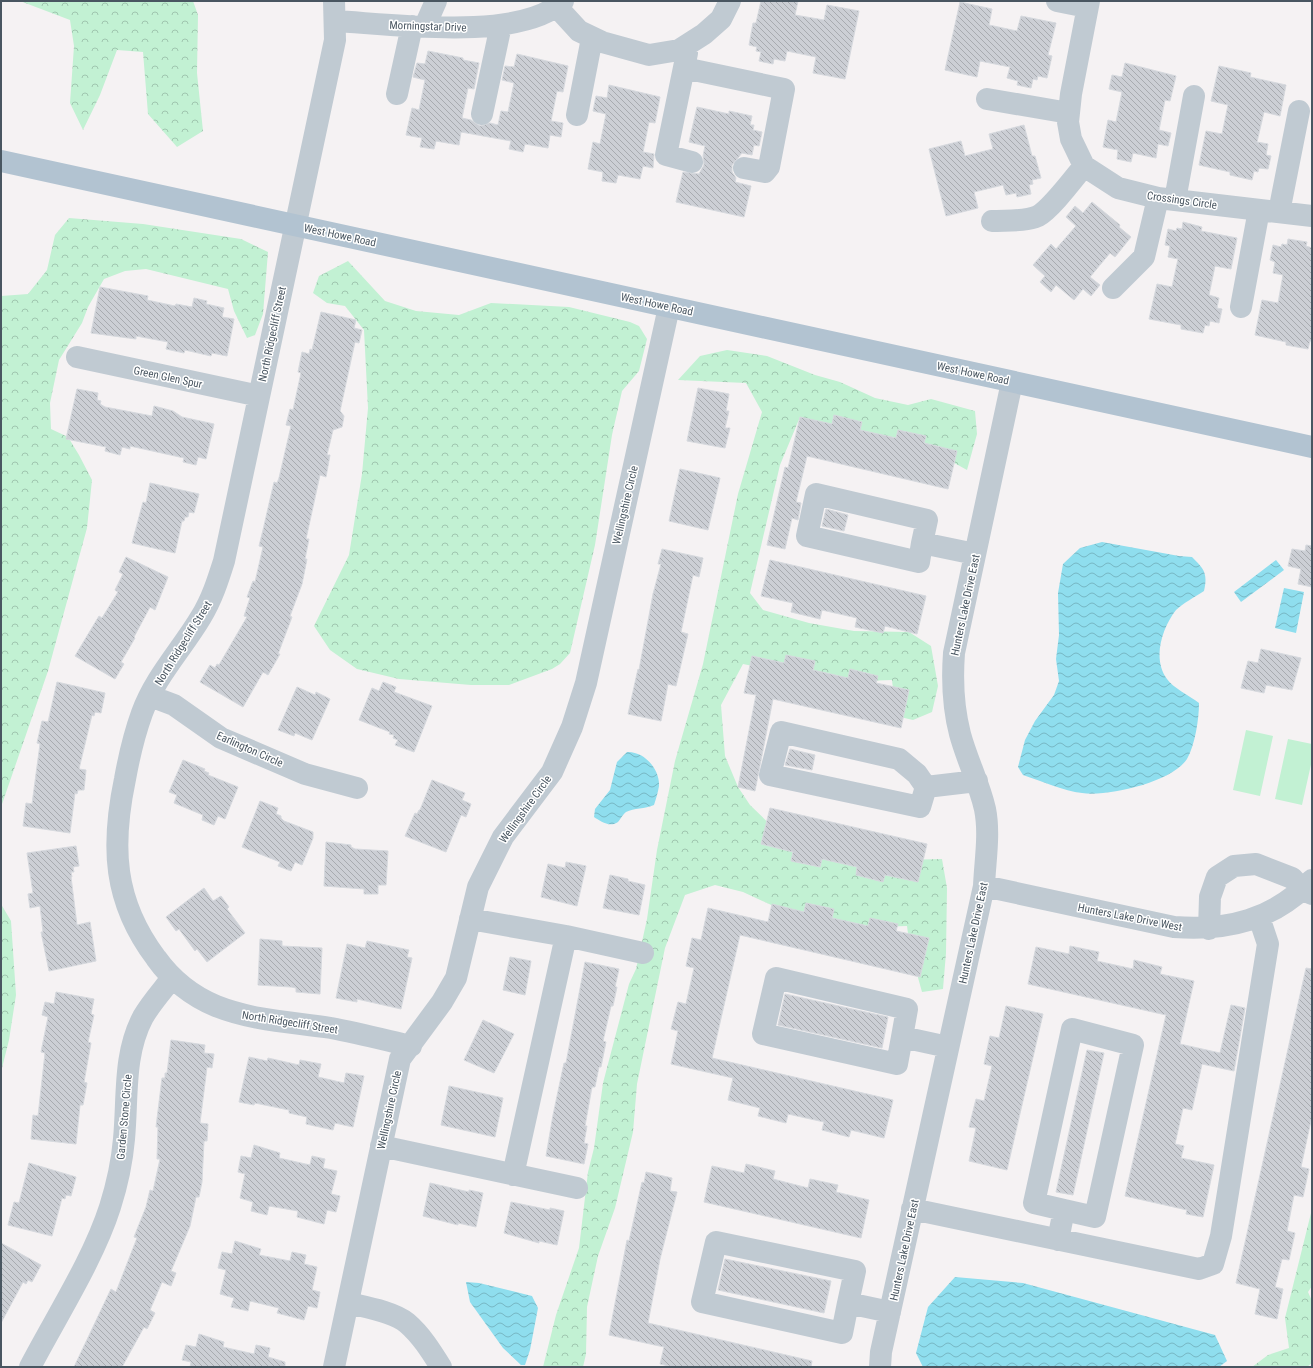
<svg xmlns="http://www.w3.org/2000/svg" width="1313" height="1368" font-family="'Roboto Condensed',sans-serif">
<defs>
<pattern id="forest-crowns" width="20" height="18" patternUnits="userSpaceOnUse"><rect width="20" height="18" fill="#c2f1d3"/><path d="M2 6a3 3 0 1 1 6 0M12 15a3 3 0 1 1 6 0" fill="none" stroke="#a0c6af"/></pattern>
<pattern id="water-waves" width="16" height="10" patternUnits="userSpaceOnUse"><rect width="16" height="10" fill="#8fdeee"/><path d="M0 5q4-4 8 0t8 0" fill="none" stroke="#77b7c4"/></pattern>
<pattern id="building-back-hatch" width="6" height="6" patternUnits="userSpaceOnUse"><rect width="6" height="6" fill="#cccfd5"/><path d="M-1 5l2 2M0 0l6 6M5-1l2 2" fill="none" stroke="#a8abb0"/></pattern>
</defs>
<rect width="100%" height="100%" fill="#f5f2f3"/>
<!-- grass -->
<path fill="#c2f1d3" d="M1246,730L1273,736L1260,796L1233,790Z
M1288,739L1312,744V760L1302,805L1275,799Z"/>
<!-- forest -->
<path fill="url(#forest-crowns)" d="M20,1H193L198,15L197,73L203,131L177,147L148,114L143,52L117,50L100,95L83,130L70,103L74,46L70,20Z
M69,218L143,224L241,239L268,252L263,314L255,335L247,338L234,311L228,289L146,269L125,271L104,279L88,307L82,323L59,360L50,403L51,429L68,437L79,455L92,480L87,528L48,671L1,807V296L28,294L47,270L55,235Z
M348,261L385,301L416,311L459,315L491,303L569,307L630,322L639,326L647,339L639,371L622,391L612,435L595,545L570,653L560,664L552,669L509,685H471L399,679L357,669L330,650L314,626L349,555L362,474L368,408L364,330L345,306L327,303L313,293L319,276Z
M727,350L767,356L815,375L840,382L875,398L908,405L931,399L975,411L977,434L967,470L938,454L831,430L800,417L780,465L750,593L763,610L809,623L854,631L909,632L931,646L938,686L932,712L913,720L896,716L892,680L834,682L743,664L721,705L725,756L738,787L750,805L786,840L900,860L942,859L947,888L946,953L943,989L922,992L910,949L907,926L843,928L793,915L743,892L715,885L685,895L665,948L637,1084L633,1132L615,1208L598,1256L587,1307L586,1354L583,1367H543L556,1315L579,1248L588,1172L594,1148L603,1083L629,984L636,969L647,919L657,850L675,761L703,664L738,494L762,412L746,383L678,380L700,356Z
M1,904L11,921L16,995L9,1040L1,1072Z
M1312,1209V1286L1308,1292L1312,1301V1363L1307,1367H1252L1268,1355L1289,1348L1285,1318Z"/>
<!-- water -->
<path fill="url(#water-waves)" d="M1102,542L1179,556L1192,557C1204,569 1208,573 1204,591C1195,597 1183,603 1176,610C1162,628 1152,659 1167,679C1172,687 1190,696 1199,703C1199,719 1195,745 1187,759C1172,782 1108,797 1082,793C1064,791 1041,781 1023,775L1018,767L1025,740L1035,721L1054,695L1059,681L1056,659L1059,635L1058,593L1063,564L1080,548Z
M1276,560L1284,570L1241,602L1234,592Z
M1284,588L1304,592L1296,633L1275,628Z
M627,752C644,751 660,769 659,786C658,792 656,799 654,805C645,809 634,808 626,812C622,815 621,819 618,822C610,828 600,821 594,817L595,809L610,790L617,762Z
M955,1277L1023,1283L1215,1335L1227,1361L1219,1367H923L916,1353L928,1307Z
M466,1282L479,1283L532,1296L538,1308L530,1350L525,1365H521L503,1348L470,1302Z"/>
<!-- building -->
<path fill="url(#building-back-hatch)" stroke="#d6d9de" d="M761,1H798L795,15L824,20L827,5L859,11L845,79L813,73L816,57L787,51L785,61L774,59L773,64L759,61L761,52L756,51L757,47L749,45L753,23H756Z
M960,2L992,9L989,25L1017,31L1021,16L1056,23L1048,55L1052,56L1047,78L1038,76L1037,80L1033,79L1031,88L1017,85L1018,81L1007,78L1010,67L980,61L977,77L945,70Z
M428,51L463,58V60L479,63L474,89L468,88L462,118L471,120L480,126L490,123L498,125L501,111L508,112L514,83L502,80L505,66L514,67L517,54L568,66L563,92L557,91L551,121L563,123L561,137L550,135L548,148L525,144L523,152L509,149L511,141L461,132L459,145L436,141L434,149L420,147L422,138L406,135L412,108L419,110L425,80L413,77L417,63L425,64Z
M1125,63L1176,76L1170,101L1165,100L1159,130L1171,133L1168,146L1158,144L1156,158L1133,153L1131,162L1117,159L1118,150L1103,147L1108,120L1116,122L1122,92L1109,89L1112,75L1122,77Z
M1219,66L1251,73L1250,77L1286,85L1280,116L1264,112L1257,142L1268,144L1266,155L1271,156L1268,169L1259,168L1258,172L1254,171L1252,180L1230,175V172L1199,165L1206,131L1222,134L1228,105L1211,101Z
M609,85L660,97L655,123L649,122L643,152L654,154L653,168L643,166L640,179L618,175L616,183L602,181L603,172L588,169L593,142L600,144L606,114L593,111L596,96L607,98Z
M697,107L729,114V111L752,116L750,125H754L753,130L762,132L759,146L754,145L752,155L742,153L732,165V172L736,178L735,182L751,186L744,217L676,202L683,172L699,174L704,165L703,156L705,146L689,142Z
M1024,125L1032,156H1035L1041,178L1032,180L1033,184L1029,185L1031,194L1017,197L1016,193L1006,195L1003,185L974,192L978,208L946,216L929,149L961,141L965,156L993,149L989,134Z
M1092,202L1120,225L1119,227L1131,237L1115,257L1110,253L1090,277L1100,285L1091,296L1083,289L1074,300L1056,285L1051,292L1040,282L1045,276L1033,265L1051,244L1056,249L1076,226L1066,217L1075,206L1083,213Z
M1183,222L1202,227L1201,231L1237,238L1231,269L1215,266L1209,295L1219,298L1217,308L1222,309L1219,323L1210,321L1209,326L1205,325L1203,333L1181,329V325L1149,319L1157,284L1172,287L1178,259L1168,257L1170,246L1165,245L1168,229L1176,231L1177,228L1182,229Z
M1288,239L1307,242L1306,246L1312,248V341H1310L1308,349L1286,345V342L1255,335L1262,300L1278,303L1283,275L1273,273L1275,262L1270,260L1273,245L1281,247L1282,244L1287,245Z
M100,287L148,296L147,300L175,306L176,304L192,307L194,298L207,301L206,304L224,308L222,317L234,319L227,356L212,353L211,356L185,350L184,353L166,349L168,342L136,336V339L91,333Z
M321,312L356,320L354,328L362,330L359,343L355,342L340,411L344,416L342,427L333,430L327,455H330L326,477L320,475L306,539H309L305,559H307L302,584L290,616L292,617L278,654H280L268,675L263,672L243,707L200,682L210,665L215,668L217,664L219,665L247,617L244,616L250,598L247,597L253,581L255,582L263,547L259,546L263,530L274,482L277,483L279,478L291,426L286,425L290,409L293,410L301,373L298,372L302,352L309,354L310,349L312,350Z
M698,388L729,394L726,411H729L725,428H730L725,448L687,441Z
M77,389L98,393L97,400L101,401L100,404L105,407L152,416L154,406L173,411L182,417L214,424L206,459L198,457L196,465L183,462L184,458L130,446V449L122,447L120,455L105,451L106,447L66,439Z
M834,415L862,422L860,430L896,438L898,430L926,436L924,443L957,451L948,489L807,456L796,502L801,503L798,520L792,518L785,549L767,545L785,467L788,468L800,417L832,424Z
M680,469L720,478L708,530L669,521Z
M150,483L199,494L194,513L189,512L188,517H185L184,521H182L175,553L132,543L143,502L146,503Z
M826,509L848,515L844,531L822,526Z
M1306,545L1312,546V587L1298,584L1301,569L1288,566L1292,549L1305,551Z
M662,549L703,558L699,577L693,575L681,632L688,634L676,686L668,684L661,721L628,714L638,669L639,670L653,594L661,564H658Z
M126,557L168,577L155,610L150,607L134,637L135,638L121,662L124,664L115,679L75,656L99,616L102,618L118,592L115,590L123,574L119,572Z
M770,560L926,596L917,634L885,626L883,633L855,627L857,618L822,610L820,619L791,612L793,603L761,596Z
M1261,649L1301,658L1292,690L1266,685L1264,693L1241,688L1248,661L1258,663Z
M786,655L815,661L813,670L848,678L850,669L878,676L876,683L909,690L901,728L773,699L755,791L738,787L756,695L744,693L752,656L784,663Z
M57,682L105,693L101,713L95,712L94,716L92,715L79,769L86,770L84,790H78L77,794L75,793L70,833L23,826L26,803L32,804L40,744L37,743L42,721L48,722Z
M383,682L396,687L394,692L432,706L414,752L395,745L398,740L393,738L394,735L389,734L390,732L359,720L372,688L379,691Z
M297,687L315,695L316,692L330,699L312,740L295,733L294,736L278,730Z
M790,749L815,755L812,770L785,765Z
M183,760L205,769L204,771L209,773L208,775L238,787L225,819L218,816L214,825L202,820L203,815L174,803L177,795L169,792Z
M432,780L465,793L462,800L471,804L466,817L461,815L446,852L405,836L415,813L417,814L419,810H420Z
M260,801L278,808L276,814L281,816V818L284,821L313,832V838L302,865L295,862L291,871L278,866L280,862L242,847Z
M770,808L927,844L918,882L885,875L883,882L856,875L857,867L822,859L820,867L791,861L793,852L761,844Z
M326,842L351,845V847L355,849L388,851L386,885H378V894H364V889L324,886Z
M76,846L79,866L73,867L74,872H71L72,877H71L77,925L90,922L96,961L49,971L41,932H43L40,906L30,908L28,894L33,893L27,853Z
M566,862L586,866L577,906L541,897L548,864L565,868Z
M610,875L628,879V881L645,885L639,915L603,908Z
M204,888L213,901L221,896L229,907L227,909L245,933L207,962L197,949L195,951L179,929L176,931L166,917Z
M806,903L834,909L832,918L868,926L870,918L898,924L896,931L929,938L920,977L740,935L712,1058L893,1100L884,1138L851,1130L849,1137L822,1130L824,1122L788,1114L786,1123L758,1116L760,1108L728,1100L733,1078L671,1064L678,1031L671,1029L678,1002L686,1004L694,968L686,966L692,938L701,940L708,908L768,922L772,904L804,912Z
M260,939L282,941V946L322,948L320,994L296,992V988L291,987L258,985Z
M367,941L409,950L407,957L412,958L401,1009L357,999V1002L336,998L347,944L365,948Z
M1070,946L1099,952L1097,961L1133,969L1134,960L1162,967L1160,974L1194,981L1180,1044L1220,1053L1231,1005L1245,1008L1234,1071L1202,1064L1192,1110L1183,1108L1175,1144L1184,1146L1181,1158L1214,1165L1203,1217L1186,1214L1187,1210L1125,1196L1166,1015L1028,984L1036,947L1069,954Z
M510,957L531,961L525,995L503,990Z
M585,962L619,969L615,987H617L613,1006H611L603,1041L606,1042L601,1067H599L595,1087H592L585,1126H587L584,1143L588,1144L584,1164L546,1156L553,1115L564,1063H566Z
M1306,968L1312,969V1116L1301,1167L1309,1169L1303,1197L1294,1195L1287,1231L1295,1233L1289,1260L1282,1259L1275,1287L1283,1289L1277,1319L1255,1314L1260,1289L1236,1283Z
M56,992L94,999L91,1014L94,1015L88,1042L91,1043L84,1082L87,1083L83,1105H80L76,1144L31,1139L33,1115L38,1116L45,1053L41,1052L48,1017L42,1015L45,1002L54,1004Z
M785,994L888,1017L882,1048L778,1025Z
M1006,1006L1043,1014L1007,1170L969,1161L976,1128L969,1127L976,1099L984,1101L992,1066L984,1064L990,1036L999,1038Z
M483,1020L514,1034L494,1073L464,1060Z
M171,1040L205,1045L204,1053L214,1054L212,1068L207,1067L200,1123L208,1124L207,1141H204L202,1182L199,1197H196L190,1226L171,1271L176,1273L171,1286L162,1282L150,1310L155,1313L147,1329L144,1327L122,1367H74L111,1289L116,1292L137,1238L134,1237L146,1207L150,1190L153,1191L160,1159H157L158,1127H156L162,1078H165V1073H167Z
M1087,1050L1104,1053L1073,1195L1056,1192Z
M249,1057L267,1061L268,1058L299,1065L300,1060L321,1064L318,1077L344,1083L346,1073L364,1076L353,1127L335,1123L333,1130L306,1124L307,1117L289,1113V1110L255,1103L254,1105L239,1102Z
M449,1086L503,1098L495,1137L441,1125Z
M254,1145L280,1153L279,1158L310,1165L312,1156L325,1159L323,1168L337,1171L331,1194L340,1196L336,1212L327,1210L324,1224L297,1217L298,1211L269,1206L267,1215L251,1211L253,1202L240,1198L245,1174L238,1172L241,1156L251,1158Z
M29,1163L76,1177L71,1196L66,1195L65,1199L62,1198L52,1236L8,1225L14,1202L19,1203Z
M746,1164L775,1171L773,1179L808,1188L810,1179L838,1185L836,1192L869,1200L861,1238L704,1202L712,1166L744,1173Z
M646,1172L672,1178L670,1191L677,1192L660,1259L648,1323L812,1361L811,1367H673L660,1364L664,1347L609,1335L627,1240L629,1241L642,1182L644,1183Z
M430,1183L469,1192V1190L483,1193L476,1227L458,1223V1225L423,1216Z
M511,1202L550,1210V1208L564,1211L557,1245L539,1241V1243L504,1233Z
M235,1241L261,1249L259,1255L290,1261L292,1252L306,1255L304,1264L317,1267L312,1290L320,1292L317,1308L308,1306L304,1320L277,1313L279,1308L250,1301L248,1311L231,1307L234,1298L220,1294L226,1270L218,1268L222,1252L232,1254Z
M1,1243L41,1265L32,1282L28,1280L26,1284L23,1282L1,1323Z
M725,1259L831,1281L824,1313L718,1290Z
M199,1334L224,1342L223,1347L254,1354L256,1345L270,1348L268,1357L285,1362V1367H190L191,1362L182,1360L186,1345L196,1347Z"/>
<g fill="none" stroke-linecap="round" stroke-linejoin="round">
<!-- minor -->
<path stroke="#c0cad2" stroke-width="22" d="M334,1L335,40L224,561C218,580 212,599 201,617C182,649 155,677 142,713C134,735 129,757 125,779C111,846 113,901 156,958C171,979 192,996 216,1006C254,1021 292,1022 331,1028C358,1033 385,1040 411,1046
M1057,1L1087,7
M1089,1L1071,94L1068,122L1071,139L1084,166L1118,188L1158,198L1312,216
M557,7L579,31L602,42L649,55L679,50L704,34L721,19L730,1
M335,21C391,24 521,42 563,1
M425,26L436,1
M687,53L666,155L692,162
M684,68L784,89L769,167L765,172L744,168
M397,94L412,26
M987,99L1069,113
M482,114L501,25
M577,115L592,38
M1175,200L1194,96
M1279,212L1299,111
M992,221C1006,220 1025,222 1038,216C1051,209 1074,178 1084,166
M1113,288L1144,257L1158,198
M1241,307L1259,210
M77,357L259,396
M922,543L927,520L816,494L807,536L919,562L922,543L975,554
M150,696L174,705L221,738L305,774L357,788
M926,787L917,774L899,759L781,732L770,775L920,807L926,787L977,781
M984,886L1174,927C1228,931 1273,920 1312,880
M470,919L566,936L643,953
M1209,929L1210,897L1217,877L1234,866L1256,864L1292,878L1303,890L1312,894
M902,1037L907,1009L776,978L763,1034L897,1064L902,1037L948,1047
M381,1146L577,1188
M513,1175L566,936
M912,1209L1199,1269L1213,1264L1221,1236L1268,944L1259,917
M1058,1240L1064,1210L1034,1203L1072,1029L1133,1045L1095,1217L1064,1210
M348,1303C365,1307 394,1312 407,1323C421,1335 431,1351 441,1367
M848,1303L855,1271L716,1242L702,1302L842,1333L848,1303L890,1312
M30,1367C56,1317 93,1260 110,1207C117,1185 122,1162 124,1139C128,1097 123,1055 143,1017C151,1003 162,991 172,978
M334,1367L400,1059L442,1002L456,978L478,887L503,837L552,772L572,727L586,683L669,307
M880,1367L881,1352L984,886C985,861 990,834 985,809C979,783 967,760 960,734C953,707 952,680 954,653L1012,382"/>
<!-- major -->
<path stroke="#b2c3d1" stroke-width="22" d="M1,161L1312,447"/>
</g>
<g text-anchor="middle" stroke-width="3" stroke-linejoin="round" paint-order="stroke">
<!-- street labels -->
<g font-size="11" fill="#495661" stroke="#fff">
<text transform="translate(428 26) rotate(2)" y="4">Morningstar Drive</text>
<text transform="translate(1182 200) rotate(8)" y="4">Crossings Circle</text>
<text transform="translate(340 235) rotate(12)" y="4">West Howe Road</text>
<text transform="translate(657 304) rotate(12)" y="4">West Howe Road</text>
<text transform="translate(272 334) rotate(-78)" y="4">North Ridgecliff Street</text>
<text transform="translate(973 373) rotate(12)" y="4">West Howe Road</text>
<text transform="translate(168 377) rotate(12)" y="4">Green Glen Spur</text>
<text transform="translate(625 505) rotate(-77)" y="4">Wellingshire Circle</text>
<text transform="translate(965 605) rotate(-78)" y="4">Hunters Lake Drive East</text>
<text transform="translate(183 643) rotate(-58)" y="4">North Ridgecliff Street</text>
<text transform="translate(250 749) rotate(24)" y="4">Earlington Circle</text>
<text transform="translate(525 809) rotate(-54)" y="4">Wellingshire Circle</text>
<text transform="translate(1130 917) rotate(11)" y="4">Hunters Lake Drive West</text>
<text transform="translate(973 933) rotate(-78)" y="4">Hunters Lake Drive East</text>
<text transform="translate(290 1022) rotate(9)" y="4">North Ridgecliff Street</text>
<text transform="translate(389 1110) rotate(-78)" y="4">Wellingshire Circle</text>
<text transform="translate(124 1117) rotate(-85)" y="4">Garden Stone Circle</text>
<text transform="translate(904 1250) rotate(-78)" y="4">Hunters Lake Drive East</text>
</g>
</g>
<!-- border -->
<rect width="1313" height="1368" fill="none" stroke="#495661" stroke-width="4"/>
</svg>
